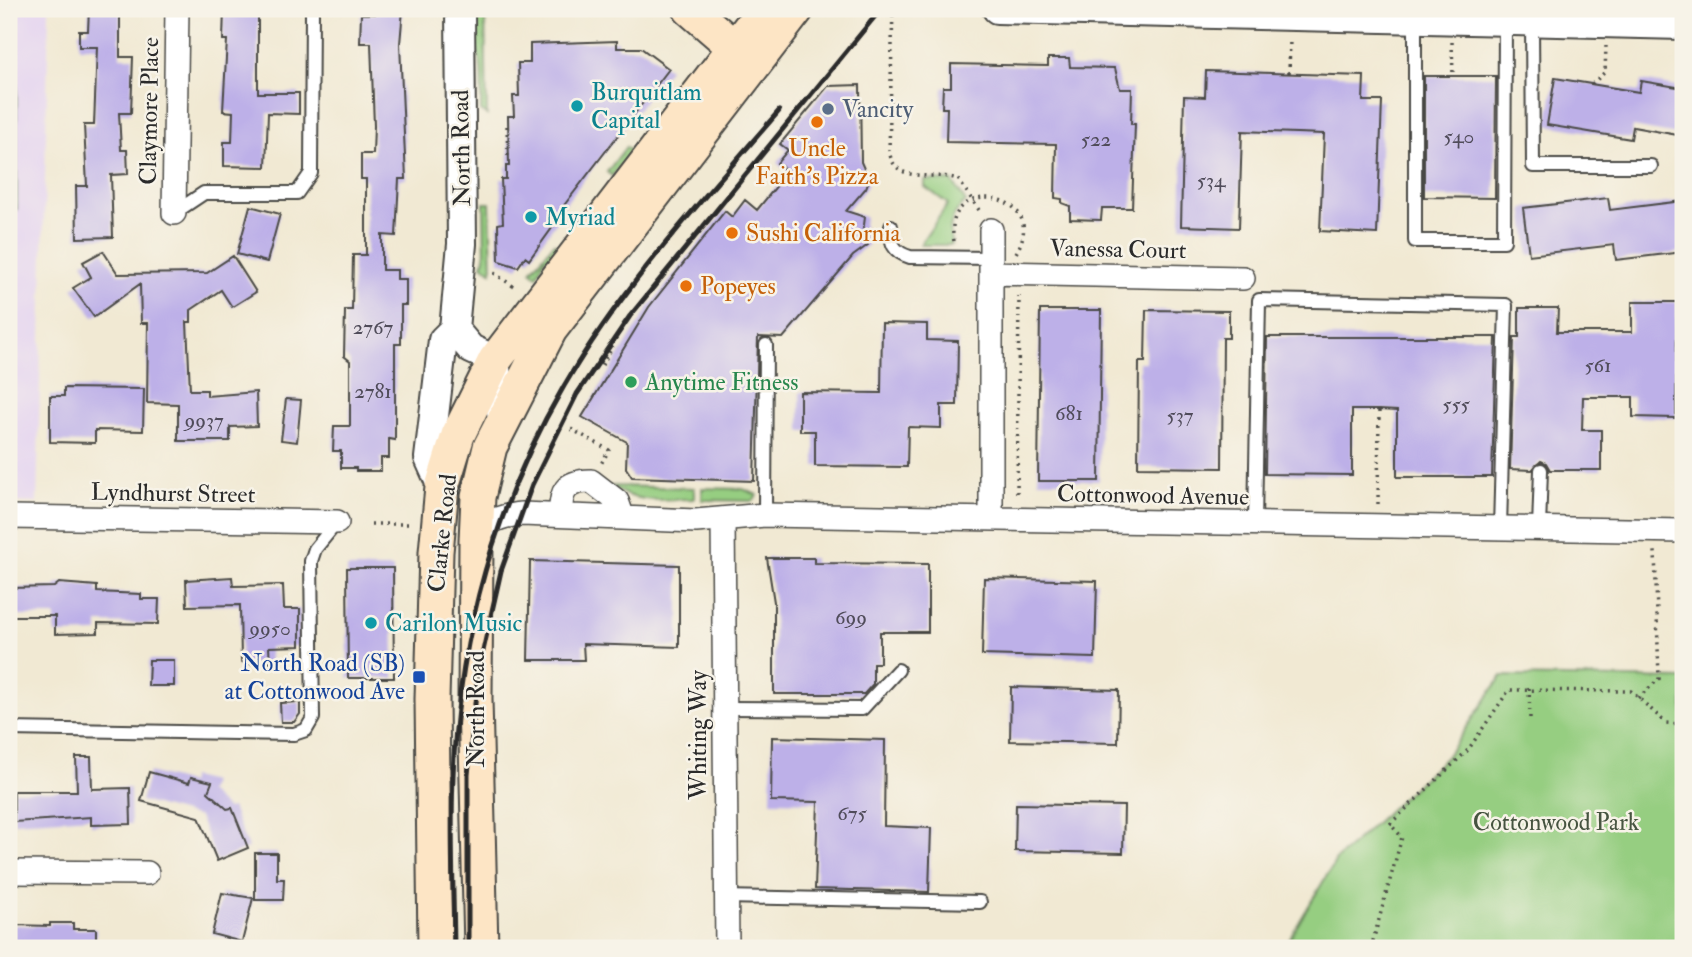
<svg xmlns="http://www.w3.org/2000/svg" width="1692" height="957" font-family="'IM FELL Double Pica',serif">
<rect width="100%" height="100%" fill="#f7f3e8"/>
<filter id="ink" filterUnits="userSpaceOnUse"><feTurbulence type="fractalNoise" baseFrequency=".0143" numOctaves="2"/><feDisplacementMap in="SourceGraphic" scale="14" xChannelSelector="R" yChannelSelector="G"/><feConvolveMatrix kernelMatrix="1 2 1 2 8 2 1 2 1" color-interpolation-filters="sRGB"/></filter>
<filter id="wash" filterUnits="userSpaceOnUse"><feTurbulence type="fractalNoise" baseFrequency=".00686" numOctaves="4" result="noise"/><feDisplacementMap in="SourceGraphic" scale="28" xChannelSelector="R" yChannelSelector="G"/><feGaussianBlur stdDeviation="1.57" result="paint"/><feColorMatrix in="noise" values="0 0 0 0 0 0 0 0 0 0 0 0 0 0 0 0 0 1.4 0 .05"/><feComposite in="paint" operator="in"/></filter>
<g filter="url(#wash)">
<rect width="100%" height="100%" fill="#f1e9d3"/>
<!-- built -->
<path fill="#e4d3f1" d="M9,9H49L37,503L9,502Z"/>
<!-- green -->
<path fill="#96ce81" stroke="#607c56" stroke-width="2" d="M9,9H16L17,209L9,208Z
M485,12L487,115L481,111C481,95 483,77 480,61C477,45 463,22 485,12Z
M626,147L631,151L612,176L607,172Z
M925,180L952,181L966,202C952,212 947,228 952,245H920L948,204L925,187Z
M484,203H490L492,272L482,265L485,258Z
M554,243L559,246L548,260L545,258L537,276L531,271Z
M612,486L694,488V499C667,499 633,505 612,486Z
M702,488L743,489L757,495L753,501L702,500Z
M1502,676L1683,679V948H1287L1288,941L1336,860L1446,757Z"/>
<g id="blocks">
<!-- building -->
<path fill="#bdb0e8" d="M89,9H120V57H133L131,113H119L121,150H127L128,174L111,175L113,237L77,238L76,186H87L84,125H94L97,47H79V31H88Z
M224,9H258V93H299V114L268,113L266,167L224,166V142H232L233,112L223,111L227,40H223Z
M375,9H403L400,44L406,179H399L396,236L382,235V270H397V279H406V305H401V344H395V440L389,439V458H381V471H356V468H341V451H333L334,426H350V361L344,356L345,310H352L353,255H366V179H361V154H373L374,126L371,43H360L361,14H375Z
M617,41V48H641L669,69L562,208L565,210L529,260L525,257L518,267L499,261L498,224L503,223L501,179H506V166H509L508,116H514L513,96H519L518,63H530V44Z
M1048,58H1069L1070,67L1115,68L1120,89H1132L1131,124H1135L1132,208H1102L1101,220L1070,219V206L1062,203V199L1055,198L1056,144L946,142L947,108H942L943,87H951V64L1048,66Z
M1206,71L1364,76L1363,101H1382L1377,234L1320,231L1324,134L1242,131L1239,228L1181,226L1184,96L1205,97Z
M1424,76H1496L1495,198L1424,197Z
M1555,78L1639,92L1641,81L1683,88V136L1633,127L1631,139L1547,125Z
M860,85L861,162L869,180L866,188L846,211L865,217L863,233L868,245L853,256L783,338L758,337L754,481L632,477L626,468L627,442L582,417L649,307L725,211L732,217L745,200L757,210L788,172L777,163L788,150L780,144L828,86Z
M1608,198L1610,210L1683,201V252L1616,260L1614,245L1529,255L1523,208Z
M250,206L280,214L267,262L237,254Z
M103,251L118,274L207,273L233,256L256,292L232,307L221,290L191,310V322H187L190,390H207V396L256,392L257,426L230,427V441H178V404L147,403L148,323H141L140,284L94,317L73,288L91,277L83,262Z
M1632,302H1677L1676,418L1633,417V397H1583L1582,430H1601V470H1550L1546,463L1541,461L1532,470L1510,469L1514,337H1519V308H1558L1557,332H1632Z
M1040,310H1101L1099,481H1038Z
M1146,310L1229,311V338H1223L1222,468L1138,467L1139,362H1145Z
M882,323L927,324V340L958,341L957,405H941V428L908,427L907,467L815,466V431H800V392L881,393Z
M1267,337H1496L1492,477H1397V411L1379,410H1352V475L1265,474Z
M64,388L144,389L143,431L95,430V443L50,442V396H64Z
M286,399L301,400L297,442L281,440Z
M767,558H814V563L928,564V632H880V663H873V684L864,694H774V602Z
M530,561L679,565V647L583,644L584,660H528Z
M347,568H393L394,678H348Z
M232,577L233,586L283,585L284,609H300V646L269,647L270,663L245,664L241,661L240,605L187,606L186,580Z
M984,578L1097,581L1095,658L982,655Z
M59,583L97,586V592L141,594V599H159L158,624L98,623V633L55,634V616H9V588L54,587Z
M149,660H174V686H148Z
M1011,687L1119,690L1118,743L1010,741Z
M300,702V714L294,722H281L280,703Z
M772,737L885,740L884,826L931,828L929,892L815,889L818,802L771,801Z
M76,757H91L92,789L130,788L131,824L91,825V817L14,822V791H77Z
M149,772L189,783L191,777L212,782L208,792L227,809L232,808L248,848L217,861L199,817L141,801Z
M1016,804L1124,806L1123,853L1015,851Z
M255,853H277V879H284L283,900H255Z
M222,893L253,898L242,942L212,934Z
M50,923H73V929H96V948H14V925L50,926Z"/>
</g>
</g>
<g filter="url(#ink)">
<use href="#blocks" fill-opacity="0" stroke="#494844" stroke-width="2"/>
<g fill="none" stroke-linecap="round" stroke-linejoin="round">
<defs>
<path id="service" d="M1415,19V241H1504L1505,21
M1532,22L1533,166H1651
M174,213L204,193H297L311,173L312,9
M891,226C890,243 893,252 910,257L991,258
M765,515L766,345
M1255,523L1259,300L1506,305L1500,528
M1539,528L1541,470
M724,708L862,709L898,670
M9,729L294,734L306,730L313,718L311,561L315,549L337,522
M724,897L980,902"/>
<path id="minor" d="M174,213L177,9
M992,273L1243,278
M561,515C560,492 565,481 591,481L617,501L623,518
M9,517L337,522
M991,518V230
M723,521L727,948
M476,540C488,520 499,516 522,514L696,521L765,515L1683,531
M9,872L147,873"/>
<path id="tertiary" d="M997,9L1683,25
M454,329L471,349L495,360L502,419
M442,487L429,458L443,340L454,329L462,244L460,9"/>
<path id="secondary" d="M690,9L734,47
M435,948L432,699L436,552L442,487L458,435L495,360L764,9
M481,948L475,699L476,540L478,497L490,447L550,330L797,9"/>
</defs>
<!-- service casing -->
<use href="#service" stroke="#494844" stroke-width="16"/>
<!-- minor casing -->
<use href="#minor" stroke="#494844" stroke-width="26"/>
<!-- tertiary casing -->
<use href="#tertiary" stroke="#494844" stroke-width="32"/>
<!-- secondary casing -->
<use href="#secondary" stroke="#494844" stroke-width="37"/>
<!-- path -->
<path stroke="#494844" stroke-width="3.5" stroke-dasharray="2 5" stroke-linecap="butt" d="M893,9L889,150C894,186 933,171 958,179L981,213
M1452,42L1453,76
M1289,73L1290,39
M1592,84L1605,72L1606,46
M507,126L508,160
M954,241C940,174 1053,191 1016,253
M494,273L513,286
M602,365L613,346
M571,429L609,450L601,464
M1017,493L1019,296
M1378,504L1379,410
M371,524H411
M1529,688L1530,718
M1638,698L1659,679L1655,551
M1371,948L1402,837L1390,824L1468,750L1509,690L1631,691L1666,723L1683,724"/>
<!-- service -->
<use href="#service" stroke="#fff" stroke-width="12"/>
<!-- minor -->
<use href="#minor" stroke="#fff" stroke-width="23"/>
<!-- tertiary -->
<use href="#tertiary" stroke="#fff" stroke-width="28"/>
<!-- secondary -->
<use href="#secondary" stroke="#fde5c5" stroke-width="33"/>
<!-- rail -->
<path stroke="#2b2b2b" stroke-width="5" d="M454,948C453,864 448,778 460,694C474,586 509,480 564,386C623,285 704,198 779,111
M468,948V775L478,673L501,571L532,485L577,394L630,316L881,9"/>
</g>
</g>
<!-- markers -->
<g fill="#0f9aa8" stroke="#f7f3e8" stroke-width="2.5">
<circle cx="577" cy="106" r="7"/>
<circle cx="531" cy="217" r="7"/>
<circle cx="371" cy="623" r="7"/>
</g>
<circle fill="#5c6f8a" stroke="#f7f3e8" stroke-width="2.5" cx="828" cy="109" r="7"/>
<g fill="#e8710a" stroke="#f7f3e8" stroke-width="2.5">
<circle cx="817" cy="122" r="7"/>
<circle cx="732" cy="233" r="7"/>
<circle cx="686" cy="286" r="7"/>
</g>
<circle fill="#2e9e5b" stroke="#f7f3e8" stroke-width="2.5" cx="631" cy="382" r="7"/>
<rect fill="#1a4fb4" stroke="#f7f3e8" stroke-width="2.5" x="412" y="670" width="14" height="14" rx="3.5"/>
<g text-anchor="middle" stroke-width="5" stroke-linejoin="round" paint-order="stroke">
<!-- number labels -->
<g font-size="21" fill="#504c5a">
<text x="1459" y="143">540</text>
<text x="1096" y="146">522</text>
<text x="1211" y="187">534</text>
<text x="373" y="334">2767</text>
<text x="1598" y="372">561</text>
<text x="373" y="398">2781</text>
<text x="1456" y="411">555</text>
<text x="1069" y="420">681</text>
<text x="1180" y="422">537</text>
<text x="204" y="427">9937</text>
<text x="851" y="624">699</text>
<text x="270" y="635">9950</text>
<text x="852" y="820">675</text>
</g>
<!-- culture labels -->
<g font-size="24" fill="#0d838f" stroke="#f7f3e8" text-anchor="start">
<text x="591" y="100">Burquitlam<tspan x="591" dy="28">Capital</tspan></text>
<text x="545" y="225">Myriad</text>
<text x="385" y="631">Carilon Music</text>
</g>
<!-- service labels -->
<g font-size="24" fill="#4e5e75" stroke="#f7f3e8" text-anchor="start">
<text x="842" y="117">Vancity</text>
</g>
<!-- street labels -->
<g font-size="24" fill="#2b2b2b" stroke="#f7f3e8">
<text transform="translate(149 111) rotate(-89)" y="8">Claymore Place</text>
<text transform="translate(461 148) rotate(-91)" y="8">North Road</text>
<text transform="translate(1118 249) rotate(1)" y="8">Vanessa Court</text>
<text transform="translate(173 493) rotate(1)" y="8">Lyndhurst Street</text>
<text transform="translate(1153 495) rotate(1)" y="8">Cottonwood Avenue</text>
<text transform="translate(442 533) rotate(-84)" y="8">Clarke Road</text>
<text transform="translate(476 709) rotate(-90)" y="8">North Road</text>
<text transform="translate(698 735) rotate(-90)" y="8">Whiting Way</text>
</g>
<!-- food labels -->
<g font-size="24" fill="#c56008" stroke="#f7f3e8" text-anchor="start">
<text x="817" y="156" text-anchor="middle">Uncle<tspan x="817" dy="28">Faith's Pizza</tspan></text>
<text x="746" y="241">Sushi California</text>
<text x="700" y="294">Popeyes</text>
</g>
<!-- leisure labels -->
<g font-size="24" fill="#27864d" stroke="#f7f3e8" text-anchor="start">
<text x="645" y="390">Anytime Fitness</text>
</g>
<!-- transit labels -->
<g font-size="24" fill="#164399" stroke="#f7f3e8" text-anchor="end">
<text x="405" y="671">North Road (SB)<tspan x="405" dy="28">at Cottonwood Ave</tspan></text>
</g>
<!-- park labels -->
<g font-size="24" fill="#465440" stroke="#f7f3e8">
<text x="1556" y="830">Cottonwood Park</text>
</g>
</g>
<!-- margin -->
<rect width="1692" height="957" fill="none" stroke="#f7f3e8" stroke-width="35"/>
</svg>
